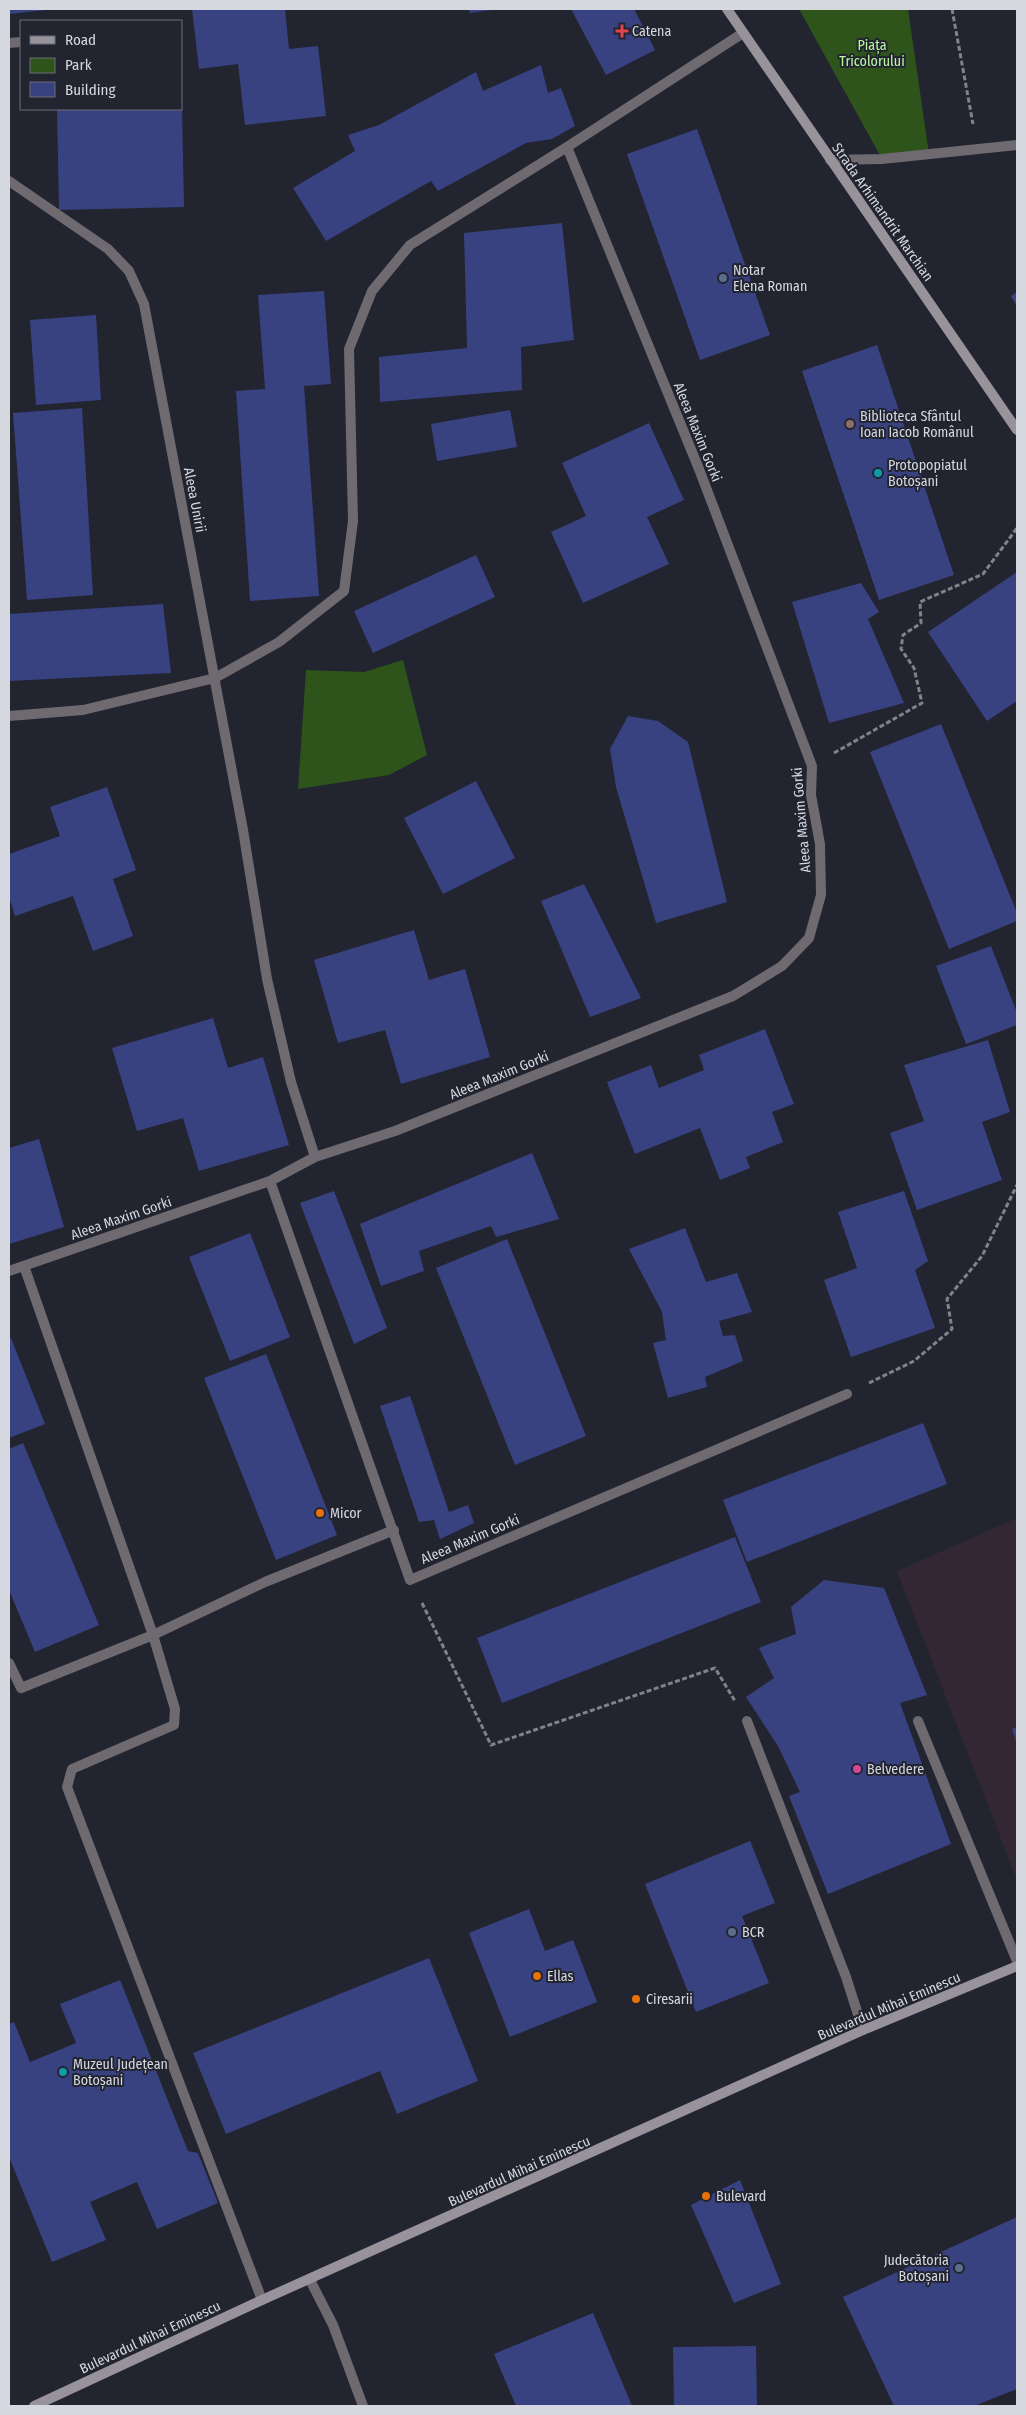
<svg xmlns="http://www.w3.org/2000/svg" width="1026" height="2415" font-family="'Fira Sans Condensed',sans-serif">
<rect width="100%" height="100%" fill="#222430"/>
<!-- education -->
<path fill="#342734" d="M1017,1518V1880L897,1571Z"/>
<!-- green -->
<path fill="#2e541b" d="M799,9H908L929,154L882,159Z
M403,660L427,755L389,775L298,789L306,670L364,672Z"/>
<!-- building -->
<path fill="#394281" d="M9,9H46V10L9,14Z
M192,9H285L289,49L318,46L326,116L245,125L238,64L199,69Z
M469,9H492V10L470,13Z
M571,9H634L655,50L606,75Z
M541,65L548,93L561,88L575,126L552,139L526,143L438,191L431,181L326,241L293,188L355,151L348,135L379,125L476,72L483,91Z
M57,109H182L184,207L59,210Z
M697,129L770,335L700,360L627,154Z
M562,223L574,340L521,347L522,390L380,402L379,357L467,348L464,233Z
M324,291L331,384L304,386L319,596L250,601L236,391L265,389L258,295Z
M1017,292V306L1011,296Z
M96,315L101,400L36,405L30,320Z
M877,345L954,575L879,600L802,371Z
M82,408L93,595L27,600L13,413Z
M510,410L517,447L437,461L431,424Z
M649,423L684,500L647,517L669,564L583,603L551,532L586,516L562,463Z
M476,555L495,597L373,653L354,611Z
M1017,572V701L987,721L928,632Z
M861,583L879,612L868,619L904,703L829,723L792,602Z
M163,604L171,673L9,681V614Z
M628,716L658,721L688,742L727,902L656,923L616,787L610,749Z
M941,724L1017,913V921L949,949L870,752Z
M476,781L515,858L443,894L404,818Z
M107,787L136,870L113,879L133,936L93,951L73,896L15,916L9,897V854L60,836L50,807Z
M584,884L641,998L590,1017L541,901Z
M414,930L429,980L465,969L490,1057L401,1084L385,1030L338,1043L314,960Z
M991,946L1017,1013V1025L966,1044L936,966Z
M213,1018L228,1068L263,1057L289,1145L199,1171L183,1118L137,1131L112,1048Z
M765,1029L794,1104L772,1112L783,1142L746,1157L750,1168L720,1180L700,1128L635,1154L607,1082L651,1065L659,1088L704,1070L699,1055Z
M988,1040L1010,1112L982,1122L1002,1180L917,1210L890,1133L924,1121L904,1065Z
M39,1139L64,1227L9,1244V1148Z
M532,1153L559,1219L496,1237L491,1226L419,1251L424,1271L381,1286L360,1224Z
M334,1191L387,1328L354,1344L300,1203Z
M904,1191L928,1261L915,1270L935,1328L851,1357L824,1280L857,1268L838,1212Z
M685,1228L706,1282L737,1273L752,1312L719,1321L723,1336L735,1335L743,1361L705,1377L707,1387L668,1398L653,1343L666,1340L662,1312L629,1249Z
M250,1233L290,1337L230,1361L189,1257Z
M507,1239L586,1436L515,1465L436,1268Z
M9,1338H11L45,1424L9,1438Z
M266,1354L337,1535L276,1560L204,1378Z
M410,1396L449,1512L468,1505L474,1523L440,1539L434,1520L419,1522L380,1406Z
M923,1423L947,1484L747,1562L723,1500Z
M23,1443L99,1625L35,1652L9,1590V1449Z
M735,1537L761,1602L502,1703L477,1638Z
M824,1580L884,1588L927,1695L900,1703L951,1844L828,1894L789,1796L800,1792L778,1746L746,1697L774,1678L759,1648L796,1634L791,1607Z
M1017,1727V1744L1012,1729Z
M750,1841L775,1903L742,1916L769,1983L696,2012L645,1884Z
M529,1909L545,1951L573,1940L597,2002L510,2037L469,1933Z
M429,1958L478,2081L397,2114L380,2071L226,2134L193,2053Z
M120,1980L188,2151L198,2153L218,2203L157,2229L137,2182L90,2202L106,2240L52,2262L9,2157V2024L14,2022L30,2062L76,2043L60,2004Z
M740,2180L781,2284L734,2303L691,2205Z
M1017,2217V2389L974,2406H894L843,2297Z
M593,2313L632,2406H516L494,2354Z
M756,2346L757,2406H674L673,2347Z"/>
<g fill="none" stroke-linecap="round" stroke-linejoin="round">
<!-- path -->
<path stroke="#80828c" stroke-width="3" stroke-dasharray="5 2.5" stroke-linecap="butt" d="M952,9L973,124
M834,753L922,703L914,668L901,649L903,635L921,623L920,602L983,574L1017,528
M869,1383L914,1361L952,1329L947,1299L982,1256L1017,1185
M422,1603L491,1745L715,1668L735,1701"/>
<!-- lane -->
<path stroke="#6e6a70" stroke-width="10" d="M9,43L21,42
M24,1266L153,1635L175,1709L174,1725L72,1769L67,1787L262,2300
M9,1663L21,1688L153,1635L265,1582L394,1530
M747,1721L846,1977L863,2030
M918,1721L1017,1961
M310,2280L333,2325L363,2406"/>
<!-- street -->
<path stroke="#6e6a70" stroke-width="10" d="M830,160L882,159L1017,145
M9,181L108,249L129,271L144,304L243,830L267,979L291,1082L315,1157
M9,716L83,710L215,678L279,642L344,591L353,521L349,349L372,291L410,245L567,147L743,33
M270,1181L410,1580L847,1394
M9,1271L270,1181L315,1157L395,1131L733,996L782,966L809,938L821,895L820,844L811,795L812,766L699,469L567,147"/>
<!-- secondary -->
<path stroke="#98929b" stroke-width="10" d="M727,9L1017,430
M34,2406L262,2300L863,2030L1017,1966"/>
</g>
<!-- markers -->
<path fill="#e0444e" stroke="#222430" stroke-width="2" d="M619.5 23.5h5v5h5v5h-5v5h-5v-5h-5v-5h5z"/>
<g fill="#5c6f8a" stroke="#222430" stroke-width="2">
<circle cx="723" cy="278" r="5"/>
<circle cx="732" cy="1932" r="5"/>
<circle cx="959" cy="2268" r="5"/>
</g>
<circle fill="#8d6e63" stroke="#222430" stroke-width="2" cx="850" cy="424" r="5"/>
<g fill="#0f9aa8" stroke="#222430" stroke-width="2">
<circle cx="878" cy="473" r="5"/>
<circle cx="63" cy="2072" r="5"/>
</g>
<g fill="#e8710a" stroke="#222430" stroke-width="2">
<circle cx="320" cy="1513" r="5"/>
<circle cx="537" cy="1976" r="5"/>
<circle cx="636" cy="1999" r="5"/>
<circle cx="706" cy="2196" r="5"/>
</g>
<circle fill="#d1479c" stroke="#222430" stroke-width="2" cx="857" cy="1769" r="5"/>
<g text-anchor="middle" stroke-width="4" stroke-linejoin="round" paint-order="stroke">
<!-- poi labels -->
<g font-size="14" fill="#d6d8e0" stroke="#222430" text-anchor="start">
<text x="632" y="36">Catena</text>
<text x="733" y="275">Notar<tspan x="733" dy="16">Elena Roman</tspan></text>
<text x="860" y="421">Biblioteca Sfântul<tspan x="860" dy="16">Ioan Iacob Românul</tspan></text>
<text x="888" y="470">Protopopiatul<tspan x="888" dy="16">Botoșani</tspan></text>
<text x="330" y="1518">Micor</text>
<text x="867" y="1774">Belvedere</text>
<text x="742" y="1937">BCR</text>
<text x="547" y="1981">Ellas</text>
<text x="646" y="2004">Ciresarii</text>
<text x="73" y="2069">Muzeul Județean<tspan x="73" dy="16">Botoșani</tspan></text>
<text x="716" y="2201">Bulevard</text>
<text x="949" y="2265" text-anchor="end">Judecătoria<tspan x="949" dy="16">Botoșani</tspan></text>
</g>
<!-- park labels -->
<g font-size="14" fill="#baf99e" stroke="#222430">
<text x="872" y="50">Piața<tspan x="872" dy="16">Tricolorului</tspan></text>
</g>
<!-- street labels -->
<g font-size="14" fill="#d6d8e0" stroke="#222430">
<text transform="translate(883 212) rotate(55)" y="5">Strada Arhimandrit Marchian</text>
<text transform="translate(698 432) rotate(68)" y="5">Aleea Maxim Gorki</text>
<text transform="translate(195 500) rotate(79)" y="5">Aleea Unirii</text>
<text transform="translate(801 820) rotate(-95)" y="5">Aleea Maxim Gorki</text>
<text transform="translate(499 1075) rotate(-22)" y="5">Aleea Maxim Gorki</text>
<text transform="translate(121 1218) rotate(-19)" y="5">Aleea Maxim Gorki</text>
<text transform="translate(470 1539) rotate(-23)" y="5">Aleea Maxim Gorki</text>
<text transform="translate(889 2006) rotate(-23)" y="5">Bulevardul Mihai Eminescu</text>
<text transform="translate(519 2171) rotate(-24)" y="5">Bulevardul Mihai Eminescu</text>
<text transform="translate(150 2337) rotate(-25)" y="5">Bulevardul Mihai Eminescu</text>
</g>
</g>
<!-- border -->
<rect width="1026" height="2415" fill="none" stroke="#d6d8e0" stroke-width="20"/>
<!-- legend -->
<rect x="20" y="20" width="162" height="90" fill="#222430" stroke="#6a6c76"/>
<rect x="30" y="36" width="25" height="8" fill="#98929b" stroke="#6a6c76"/>
<text x="65" y="45" font-size="15" fill="#d6d8e0">Road</text>
<rect x="30" y="58" width="25" height="15" fill="#2e541b" stroke="#6a6c76"/>
<text x="65" y="70" font-size="15" fill="#d6d8e0">Park</text>
<rect x="30" y="82" width="25" height="15" fill="#394281" stroke="#6a6c76"/>
<text x="65" y="95" font-size="15" fill="#d6d8e0">Building</text>
</svg>
